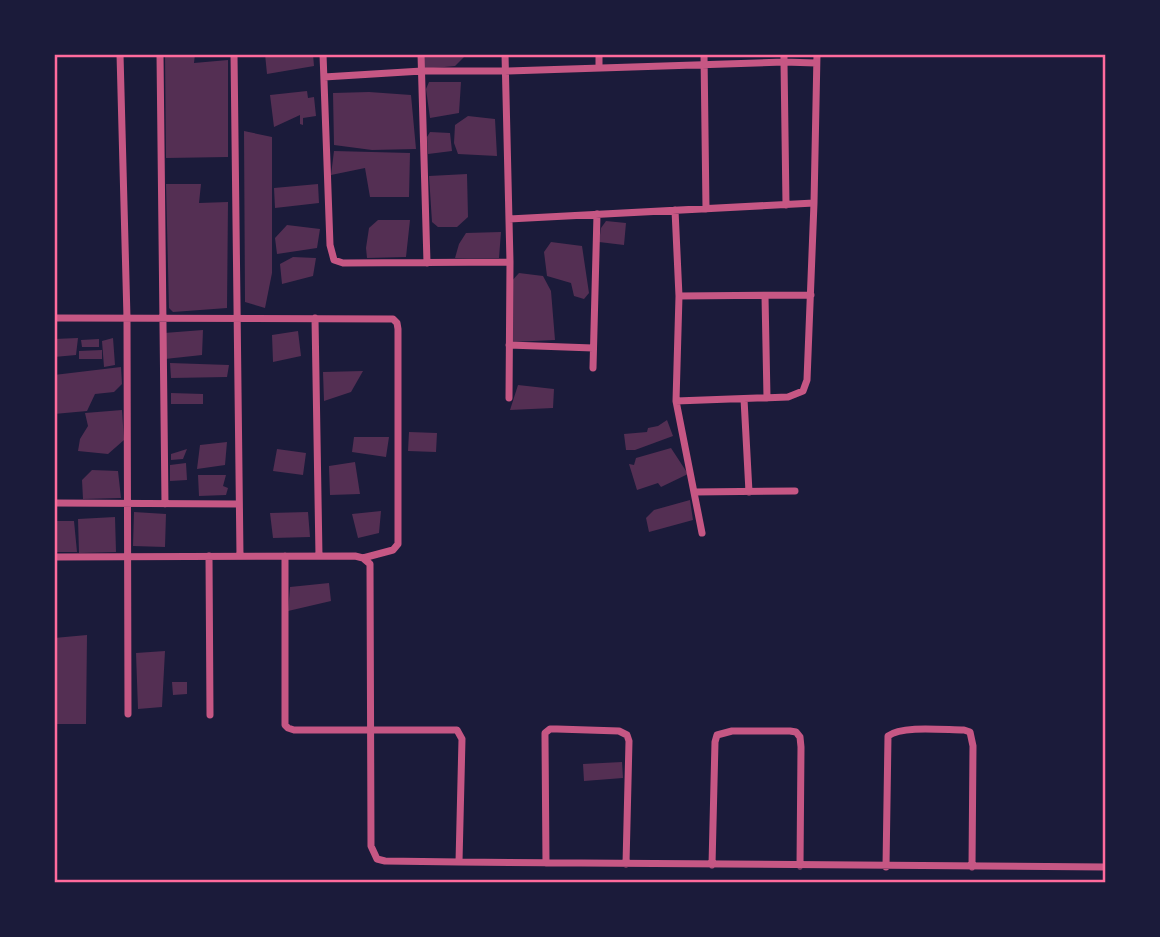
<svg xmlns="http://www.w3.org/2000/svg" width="1160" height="937" font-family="'Fira Sans Condensed',sans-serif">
<rect width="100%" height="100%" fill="#1b1b3a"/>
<!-- building -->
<path fill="#542f53" d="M165,54H195L194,63L228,60V157L166,158Z
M265,54H313L314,66L267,74Z
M422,54H463L464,57L455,66L423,69Z
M429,82H461L459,113L430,118L426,89Z
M307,91L308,98L314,97L316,116L303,118V125L300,124V115L274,127L270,95Z
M369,92L411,95L416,149L372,150L334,145L333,93Z
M468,116L495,119L497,156L458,154L454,143L455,125Z
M244,131L272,137V273L265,308L245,302Z
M430,132L450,133L452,151L428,154L427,137Z
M334,151L410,153L409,197H370L365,168L331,175Z
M467,174L468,217L457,227H438L432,222L429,176Z
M166,184H201L199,203L228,202L227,308L173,312L169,308Z
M318,184L319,203L275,208L274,188Z
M378,220H410L406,257L367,258L366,248L369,228Z
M606,221L626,223L624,245L599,242L601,228Z
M287,225L320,229L317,248L277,254L275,238Z
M501,232L499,258H455L459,244L466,233Z
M551,242L582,246L589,293L584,299L574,296L571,283L547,276L544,252Z
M293,257L316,258L313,276L282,284L280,264Z
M519,273L543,276L551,291L555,340L512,342L510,283Z
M203,330L202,355L165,359L164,333Z
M298,331L301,356L273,362L272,335Z
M78,338L76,355L54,357V339Z
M113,338L115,365L104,367L102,341Z
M99,339V347H82L81,340Z
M102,350V359H79V351Z
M170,363L229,365L227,377L171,378Z
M121,367L122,384L114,392L95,394L87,411L54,414V375Z
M363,371L351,392L324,401L323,372Z
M518,385L554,389L553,408L510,410Z
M171,393L203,394V404H171Z
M122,410L124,440L108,454L78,451L80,439L88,426L85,413Z
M667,420L673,436L635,450H626L624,434L647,432L648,428L658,426Z
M409,432L437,433L436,452L408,451Z
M354,437H389L386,457L352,452Z
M227,442L225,465L197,469L200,445Z
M671,448L688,474L661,487L658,483L637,490L629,464L634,465L636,458Z
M187,449L183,459L171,460V454Z
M277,449L306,453L303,475L273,471Z
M355,462L360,494L330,495L329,466Z
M186,463L187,480L170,481V465Z
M92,470L118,471L121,498L83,499L82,480Z
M198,475H226L223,486L228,488L226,495L199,496Z
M690,500L693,520L649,532L646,518L654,510Z
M381,511L379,533L358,538L352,514Z
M134,512L166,514L165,547L133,546Z
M308,512L310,537L273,538L270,513Z
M115,517L116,552L79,553L78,519Z
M55,521H74L77,552H56Z
M329,583L331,601L288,611L290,587Z
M87,635L86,724H54V638Z
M165,651L162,707L138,709L136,653Z
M172,682H187V694L173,695Z
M622,762L623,778L584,781L583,764Z"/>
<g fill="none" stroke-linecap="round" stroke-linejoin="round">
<!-- minor -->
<path stroke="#c65784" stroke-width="7" d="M120,54L127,318L128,714
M160,54L165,504
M234,54L240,556
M323,54L330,245L334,260L343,263L510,262
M421,54L427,263
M505,54L510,262L509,398
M599,54V66
M704,54L706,209
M324,77L422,71H505L784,62V54
M786,205L784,62L816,63
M675,210L679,296L676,401L702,533
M509,219L814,203
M679,296L811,295
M765,296L767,398
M54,318L393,319L397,323L398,329V544L393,550L363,558
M315,318L319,556
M509,345L593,348
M593,368L597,214
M744,399L749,492
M676,401L788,397L803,391L807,380L814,203L817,54
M694,492L795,491
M54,503L239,504
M209,556L210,715
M285,556V725L288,728L294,730H457L462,739L459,862
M54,557L355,556L363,558L370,564L371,846L377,859L385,861L459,862L1106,867
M546,863L545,737V733L550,729H557L619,731L627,735L629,741L626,864
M712,865L715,742L717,735L732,731H790L796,732L800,737L801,747L800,866
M886,867L888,736C902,725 945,730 964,730L970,732L973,746L972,867"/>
</g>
<!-- border -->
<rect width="1160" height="937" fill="none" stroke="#1b1b3a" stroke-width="112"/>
<rect x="56" y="56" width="1048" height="825" fill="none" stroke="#ff6b9d" stroke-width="2.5"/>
</svg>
